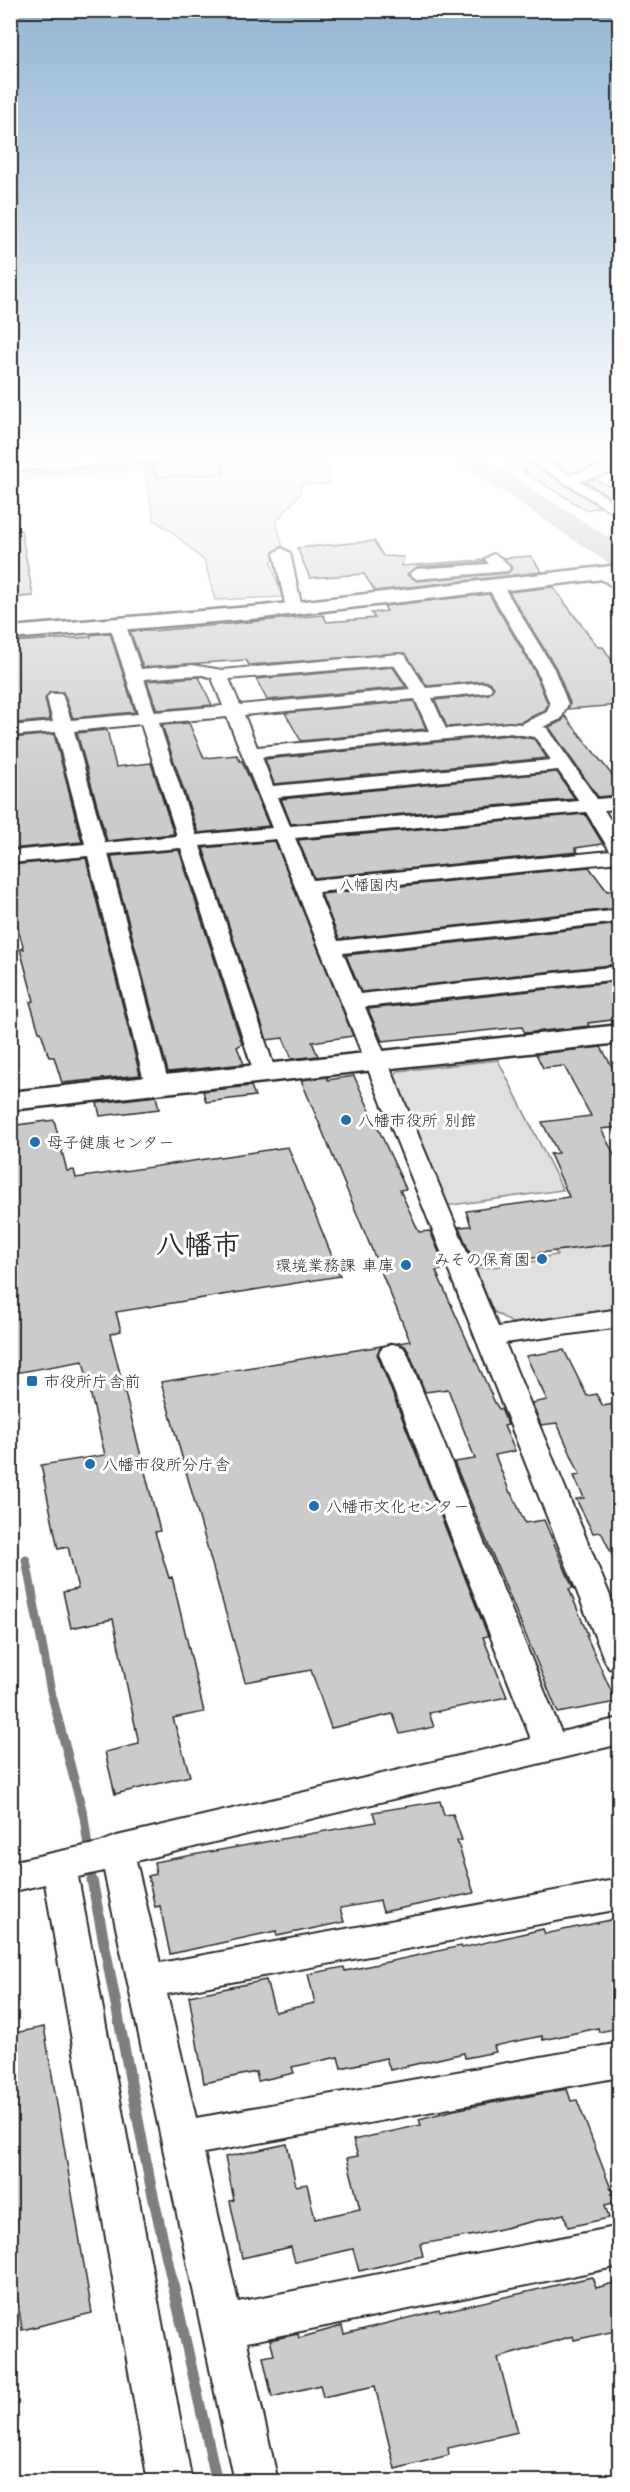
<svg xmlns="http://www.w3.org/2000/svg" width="630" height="2492" font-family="'Architects Daughter','Klee One',sans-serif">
<rect width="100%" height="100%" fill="#fff"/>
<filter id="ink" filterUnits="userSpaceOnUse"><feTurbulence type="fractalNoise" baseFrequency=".0167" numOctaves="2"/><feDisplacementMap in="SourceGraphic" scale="12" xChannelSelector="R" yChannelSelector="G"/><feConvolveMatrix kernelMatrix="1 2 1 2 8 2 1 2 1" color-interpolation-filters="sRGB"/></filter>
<g filter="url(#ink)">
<!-- green -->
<path fill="#e0e0e0" stroke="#868686" stroke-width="1.5" d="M251,464L328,465L329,484H301L300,494L276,522L283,548L271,562L282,597L215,600L205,562L171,531L154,520L145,472Z
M498,1060L563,1190L444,1206L391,1079L398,1071Z
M612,1244L619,1260V1288L617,1289L619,1308L512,1323L493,1311L476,1269L545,1260L544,1257L557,1255L555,1251Z"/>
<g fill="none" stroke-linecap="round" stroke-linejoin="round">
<!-- stream-far1 -->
<path stroke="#7e7e7e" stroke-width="9" d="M26,1560L51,1692L84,1817L89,1854
M90,1866L92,1882"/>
<!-- stream -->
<path stroke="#7e7e7e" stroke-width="11" d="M92,1880L150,2182L217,2482"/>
<!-- river -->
<path fill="#b6b6b6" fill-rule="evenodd" d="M165,454H273L269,459L260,462L10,481V465Z
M449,454H479L620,545V566L610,564L453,459Z"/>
</g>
<!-- building -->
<path fill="#cbcbcb" stroke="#2b2b2b" stroke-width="1.5" d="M205,454H223V474L155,477L152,463L196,460Z
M500,454H537L529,456L528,462L601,507L586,510L522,471L526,470Z
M562,454H620V459L570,473L554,463L561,460Z
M594,479L620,491V503L586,482Z
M21,530L33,596L10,598V531Z
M374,541L383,556L404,557L401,566L483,560L485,562L417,567L407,575L417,581L508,573L512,568L504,558L531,556L542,572L375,591L364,574L310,578L297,548Z
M553,587L598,647H603L620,673V705L568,709L570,703L556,668L509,592Z
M489,594L534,670L548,704L545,710L521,722L447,727L435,700L489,694L494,687L489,682L483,681L427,686L405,653L249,665L246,660L143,667L130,631H153L323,615L327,622L375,618L371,613L387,611L384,606Z
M110,633L135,712L73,718L63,692H50L45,699L50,720L17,723L10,696V642L91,637L90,635Z
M393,667L406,687L267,700L256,679Z
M199,677L212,705L157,710L147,681Z
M414,701L426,729L301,741L285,713Z
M565,716L620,785V795L598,797L549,727L562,721Z
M189,723L204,758L237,755L240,761H242L269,826L198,833L162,725Z
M107,730L116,767L151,763L174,834L107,841L77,733Z
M54,734L82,842L10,849V738Z
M509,735L534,739L547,758L274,784L265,759Z
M557,772L575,799L291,824L281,799Z
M585,814L603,844L575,848L578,852L314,878L298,840Z
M275,841L353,1036L312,1042L318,1056L292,1059L283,1038L267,1040L203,848Z
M179,850L242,1044L237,1047L244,1064L168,1072L111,856Z
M86,858L140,1075L62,1083L54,1057H49L41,1032H39L30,1002L34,1001L20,949H24L10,903V865Z
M589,867L607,891L620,890V908L339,939L321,894Z
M620,924V964L361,992L346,955Z
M620,981V1019L588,1023L589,1026L525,1033L522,1027L382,1041L368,1009Z
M601,1047L620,1081V1127L601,1129L620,1166V1243L539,1253L541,1257L475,1266L459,1227L471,1226L466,1211L569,1197L550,1154L558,1153L542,1122L591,1116L564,1066L543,1068L536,1054Z
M354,1076L406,1189L400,1190L419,1232L430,1231L446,1269L436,1271L495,1403L499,1409H501L508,1425L504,1426L515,1451L495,1455L510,1493H512L525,1523L544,1520L573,1588L569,1589L588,1635H586L616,1702L558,1713L454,1462L475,1459L448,1389L425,1392L409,1352L405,1346L398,1343L410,1341L301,1080L327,1077L328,1080Z
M251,1086L255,1096L206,1102L203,1091Z
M156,1096L159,1109L100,1116L97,1103Z
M54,1120L67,1171L74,1170L76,1178L288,1147L340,1276L116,1312L121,1331L110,1334L160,1531L155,1532L169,1578L172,1577L204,1712L173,1718L190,1776L115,1794L105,1752L139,1744L113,1619L71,1628L63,1592L78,1589L68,1547L58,1549L41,1465L105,1455L83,1361L15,1373L10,1351V1126Z
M381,1346L377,1354L488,1636L483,1637L507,1697L429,1713L434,1727L400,1734L393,1714L331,1728L311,1670L245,1682L161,1382Z
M564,1350L587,1396L596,1394L603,1406L620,1403V1571L601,1532L593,1533L576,1499L584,1498L574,1476L580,1475L557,1423L541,1425L532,1403L547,1400L526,1356Z
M440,1801L444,1815L453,1814L462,1840L457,1841L474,1893L383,1912L380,1901L340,1908L344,1922L277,1936L276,1931L170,1954L160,1906L155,1907L148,1876L156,1874L154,1862L376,1822L373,1812Z
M620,1918V2028L599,2032L598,2028L543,2040L542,2036L494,2046L496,2052L465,2058L464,2053L390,2070L386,2058L341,2068L338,2057L292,2067L294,2073L258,2081L256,2072L204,2083L189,1996L266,1980L275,2012L315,2003L308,1974L344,1967L345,1971L461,1946L462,1948L543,1929L545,1934Z
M44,2027L92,2313L22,2330L10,2246V2034Z
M567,2089L571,2101L577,2100L616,2202L605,2205L609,2218L568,2227L564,2214L475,2235L420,2244L423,2256L359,2271L353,2249L295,2262L291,2247L242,2258L230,2201L234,2200L225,2157L287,2144L296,2186L307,2184L315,2219L360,2209L347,2158L358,2156L353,2140L421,2125L419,2119L454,2110Z
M592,2277L596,2288L620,2281V2330L574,2340L573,2336L498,2358L518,2432L448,2448L449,2455L395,2469L375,2386L323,2397L320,2385L272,2397L263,2357L274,2355L270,2340L298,2334L299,2338L342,2326L344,2334L439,2310L440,2312Z"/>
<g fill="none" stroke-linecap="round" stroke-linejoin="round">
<defs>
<path id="street" d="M142,454H203L196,458L10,471V463Z
M546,454H559L561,456L559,459L548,462L570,475L620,461V470L580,481L620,506V517L529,460L531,457Z
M282,548L290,553L302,608L294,613L286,608L274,553Z
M493,554C500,556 506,562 510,568L508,571L417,579L409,574L417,569L489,564L485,559Z
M602,568L620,578V591L596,576L594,573Z
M495,581L503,586L554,669L568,704L561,719L543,727L547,728L597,799L620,797V809L604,810L620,835V862L318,892L338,941L620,910V922L343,953L360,994L620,966V979L365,1007L498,1327L620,1309V1327L505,1343L620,1620V1671L609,1668L604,1659L276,839L200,846L276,1073L273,1078L265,1080L257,1078L254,1073L181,848L108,854L169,1085L165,1090L157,1092L149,1090L145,1085L88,856L10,863V851L85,844L56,732L10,736V726L53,722L47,698L50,694H62L71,720L138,714L109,623L111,620H123L125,623L141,669L192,665L222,670L399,654L405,655L426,688L483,683L489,684L492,688L489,692L483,693L432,698L446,729L509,723L521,724L547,712L550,704L536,669L487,586ZM394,665L410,689L240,705L229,679ZM180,676L203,675L212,678L223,706L155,712L144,679ZM415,699L429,731L257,747L244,715ZM227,717L272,828L196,835L159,723ZM141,724L177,836L105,843L74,731ZM509,733L535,737L551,760L273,786L262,757ZM558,770L579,801L290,826L278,797ZM586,812L610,851L313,880L295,838Z
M393,1344L403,1347L407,1353L561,1732L620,1718V1744L136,1861L160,1963L620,1879V1909L167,1994L196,2118L620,2043V2077L204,2153L238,2302L620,2226V2266L247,2342L278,2482H234L104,1871L78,1877L192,2482H148L45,1884L10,1892V1862L99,1843L117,1836L531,1739L379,1353L383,1347Z"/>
<path id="secondary" d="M620,1025V1043L10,1110V1092Z"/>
<path id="primary" d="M620,565V577L262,618L10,639V627L262,606Z"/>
</defs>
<!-- street casing -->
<use href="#street" stroke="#2b2b2b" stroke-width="4"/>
<!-- secondary casing -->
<use href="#secondary" stroke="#2b2b2b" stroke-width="5"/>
<!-- primary casing -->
<use href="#primary" stroke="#2b2b2b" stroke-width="5"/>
<!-- street -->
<use href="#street" fill="#fff" fill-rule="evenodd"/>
<!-- secondary -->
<use href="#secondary" fill="#fff" fill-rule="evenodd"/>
<!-- primary -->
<use href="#primary" fill="#fff" fill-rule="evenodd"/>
</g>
</g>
<!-- sky -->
<linearGradient id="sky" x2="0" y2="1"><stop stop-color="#94b5d4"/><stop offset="0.57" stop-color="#fff"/><stop offset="1" stop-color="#fff" stop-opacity="0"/></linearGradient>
<rect width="630" height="802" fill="url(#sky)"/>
<!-- markers -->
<g fill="#1f6fb2" stroke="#fff" stroke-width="2">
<circle cx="346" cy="1120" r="6"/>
<circle cx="35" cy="1142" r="6"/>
<circle cx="542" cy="1259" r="6"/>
<circle cx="406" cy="1265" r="6"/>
<rect x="26" y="1375" width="12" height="12" rx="3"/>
<circle cx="90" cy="1464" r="6"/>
<circle cx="314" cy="1506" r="6"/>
</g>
<g text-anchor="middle" stroke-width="6" stroke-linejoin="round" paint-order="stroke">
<!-- far-neighbourhood labels -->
<g font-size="15" fill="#2b2b2b" stroke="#fff">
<text x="369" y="890">八幡園内</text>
</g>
<!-- poi labels -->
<g font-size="16" fill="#2b2b2b" stroke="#fff" text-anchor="start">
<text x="358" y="1126">八幡市役所 別館</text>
<text x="47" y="1148">母子健康センター</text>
<text x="530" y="1265" text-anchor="end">みその保育園</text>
<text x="394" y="1271" text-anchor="end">環境業務課 車庫</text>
<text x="44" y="1387">市役所庁舎前</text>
<text x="102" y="1470">八幡市役所分庁舎</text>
<text x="326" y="1512">八幡市文化センター</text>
</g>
<!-- town labels -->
<g font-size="28" font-weight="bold" fill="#2b2b2b" stroke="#fff">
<text x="198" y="1254">八幡市</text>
</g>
</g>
<!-- margin -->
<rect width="630" height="2492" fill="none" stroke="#fff" stroke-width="36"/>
<rect x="18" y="18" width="594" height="2456" fill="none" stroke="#2b2b2b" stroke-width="2" filter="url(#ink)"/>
</svg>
